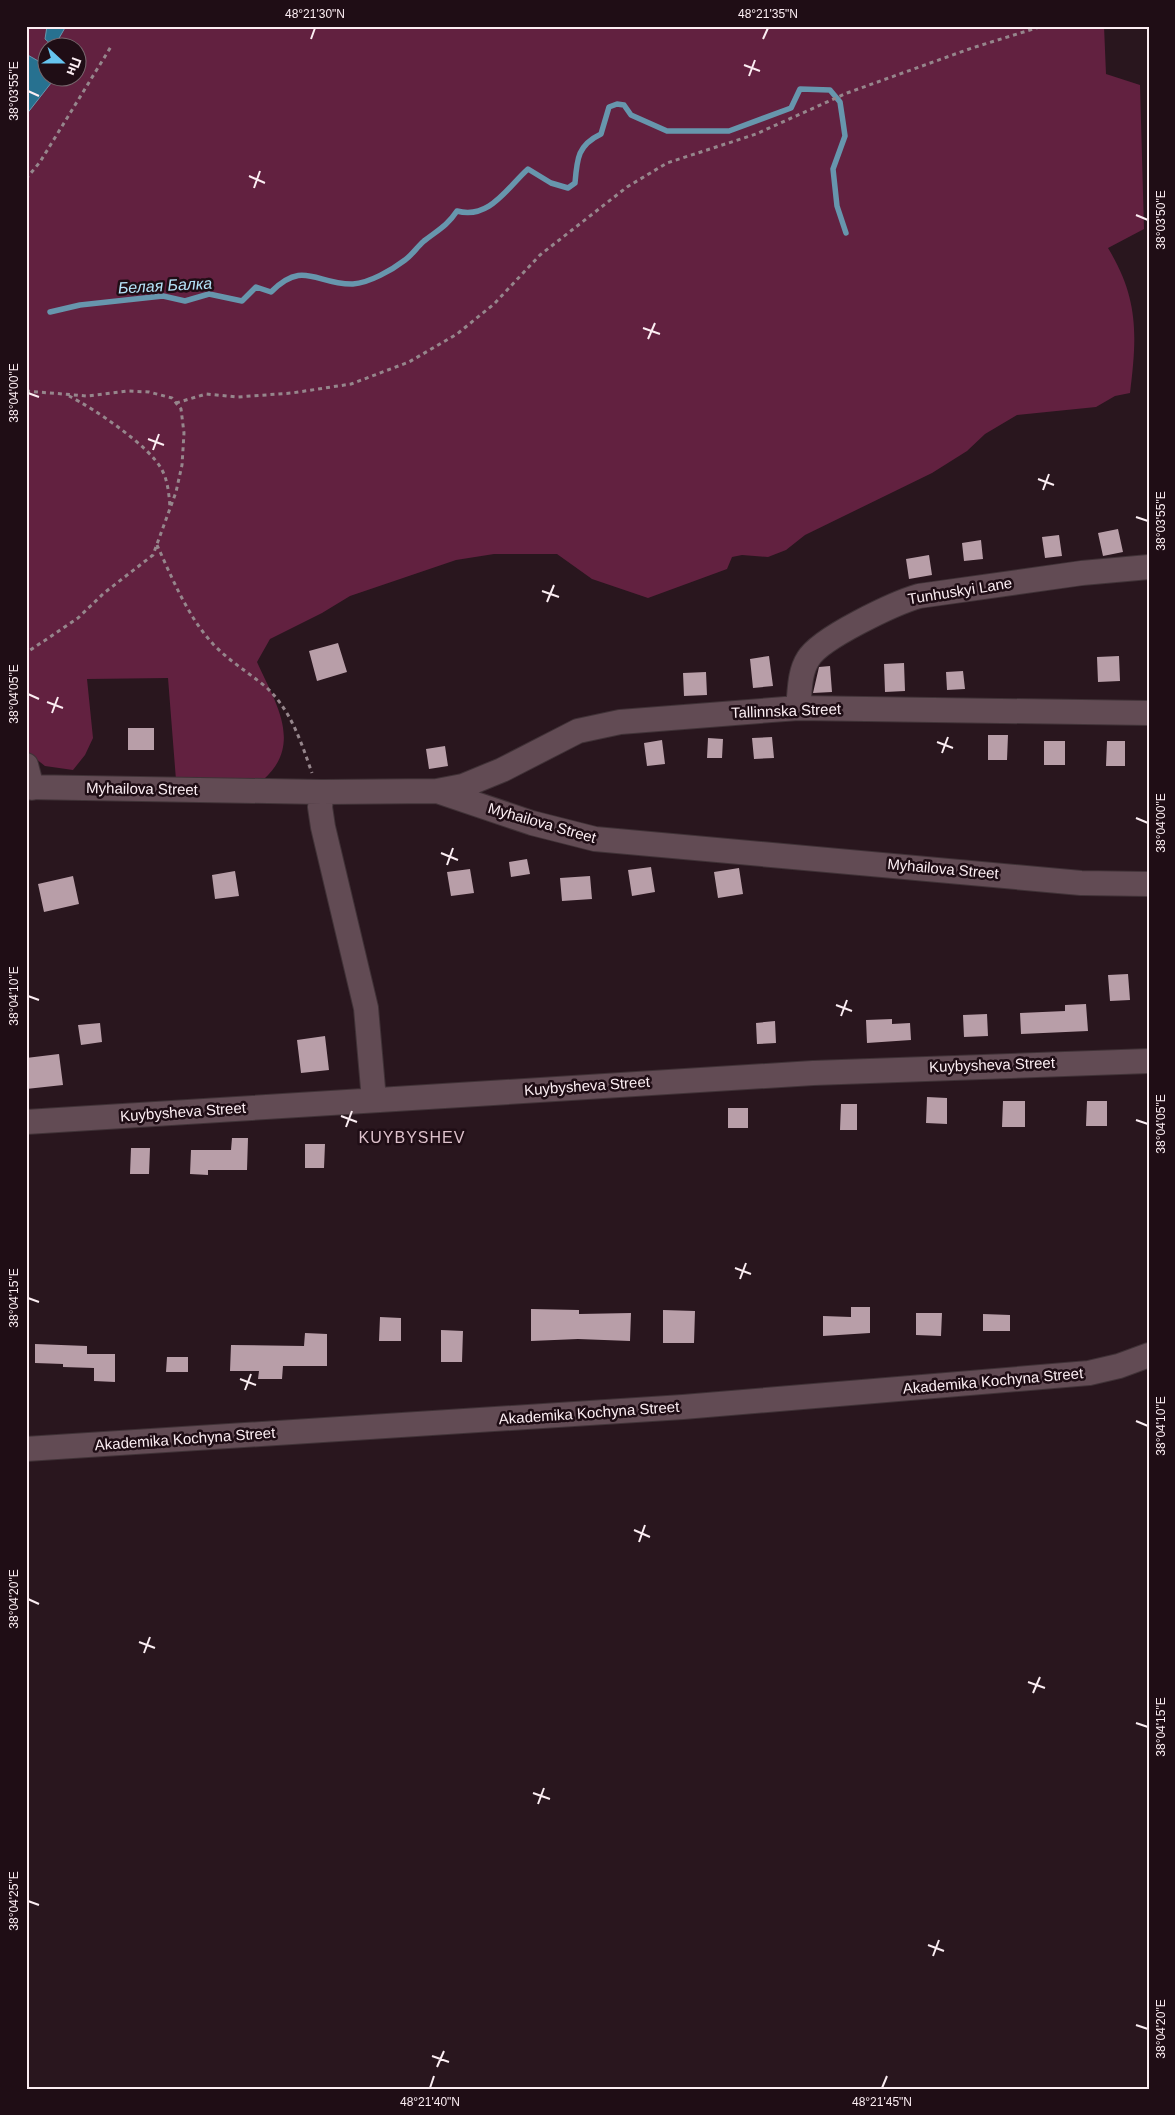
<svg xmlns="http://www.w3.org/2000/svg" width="1175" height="2115" font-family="Arial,sans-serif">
<rect width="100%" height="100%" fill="#29161e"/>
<!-- green -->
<path fill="#622140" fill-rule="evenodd" d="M26,26H1104L1106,74L1140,85L1144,229L1108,248C1139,299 1137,336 1130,393L1115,396L1096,407L1017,415L985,434L967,451L932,473L805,535L786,550L768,557L742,555L732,557L727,569L648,598L592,579L557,554H494L456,560L350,596L322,613L270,639L257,662C275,702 304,744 263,780H176L168,678L87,679L93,738L85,755L73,770L45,766L26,751V677L29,671L26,668ZM48,48H78V78H48Z"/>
<!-- water -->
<path fill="#277190" stroke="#6796ad" d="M47,26H66L54,47L45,39Z
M26,54L47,66L48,78H55L26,115Z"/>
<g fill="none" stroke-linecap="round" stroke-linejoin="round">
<!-- stream -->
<path stroke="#6796ad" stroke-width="5.5" d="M50,312L80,305L163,296L185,301L209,294L242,301L256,287L271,292C304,259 316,285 353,284C369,283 392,270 405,260C412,255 417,247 424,241C438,230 447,226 457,211C489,220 507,188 528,169L551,183L568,188L575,183C577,158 578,145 601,134L609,107L617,104L624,105L631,115L667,131H729L791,108L800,89L830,90L840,102L843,122L845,136L833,169L837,206L846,233"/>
</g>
<!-- building -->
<path fill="#b89ea8" d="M1118,529L1123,552L1103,556L1098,533Z
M1059,535L1062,556L1045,558L1042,537Z
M981,540L983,559L964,561L962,543Z
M929,555L932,575L909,579L906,559Z
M338,643L347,672L317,681L309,651Z
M769,656L773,686L753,688L750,659Z
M1119,656L1120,681L1098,682L1097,657Z
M904,663L905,691L885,692L884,664Z
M830,666L832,692L813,693L819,667Z
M963,671L965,689L947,690L946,672Z
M706,672L707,695L684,696L683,673Z
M128,728H154V750H128Z
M988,735H1008L1007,760H988Z
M772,737L774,758L754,759L752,738Z
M708,738L723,739L722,758H707Z
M662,740L665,764L647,766L644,743Z
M1044,741H1065V765H1044Z
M1107,741H1125V766H1106Z
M445,746L448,766L429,769L426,749Z
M527,859L530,874L511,877L509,862Z
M651,867L655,892L632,896L628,870Z
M739,868L743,894L718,898L714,872Z
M470,869L474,893L451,896L447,872Z
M235,871L239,896L215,899L212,875Z
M73,876L79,904L44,912L38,884Z
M590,876L592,899L562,901L560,878Z
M1128,974L1130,1000L1110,1001L1108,975Z
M1086,1004L1088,1031L1021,1034L1020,1013L1065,1011V1005Z
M987,1014L988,1036L964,1037L963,1015Z
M892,1019V1024L910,1023L911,1040L867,1043L866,1020Z
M775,1021L776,1043L757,1044L756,1023Z
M100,1023L102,1042L81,1045L78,1025Z
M325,1036L329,1070L301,1073L297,1040Z
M59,1054L63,1085L26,1089V1058Z
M927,1097L947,1098V1124L926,1123Z
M1003,1101H1025V1127H1002Z
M1087,1101H1107V1126H1086Z
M841,1104H857V1130H840Z
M728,1108H748V1128H728Z
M232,1138H248L247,1170H208V1175L190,1174L191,1150H231Z
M305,1144H325L324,1168H305Z
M131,1148H150L149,1174H130Z
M851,1307H870V1333L823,1336V1316L851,1317Z
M531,1309L579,1310V1314L631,1313L630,1341L578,1339L531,1341Z
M663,1310L695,1311L694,1343H663Z
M916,1313H942L941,1336L916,1335Z
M983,1314L1010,1315V1331H983Z
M380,1317L401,1318V1341H379Z
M441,1330L463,1331L462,1362H441Z
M305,1333L327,1334V1366H283L282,1379H258L259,1371H230L231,1345L304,1346Z
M35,1344L87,1346V1354H115V1382L94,1381V1368L63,1367V1364L35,1363Z
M167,1357H188V1372H166Z"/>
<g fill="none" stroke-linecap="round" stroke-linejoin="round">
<defs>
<path id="minor" d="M798,708C800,692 799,673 808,659C820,638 895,603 919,596L1082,573L1149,567
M26,765L32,788
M26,787L322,792L437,791L532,823L595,839L1081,883L1149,884
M437,791L463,786L502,770L578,731L620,722L798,708L1149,713
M322,792L320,807L323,827L366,1008L374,1100
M26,1122L813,1073L1149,1061
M26,1449L683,1407L1089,1373L1119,1366L1149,1355"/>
</defs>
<!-- minor casing -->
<use href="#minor" stroke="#403237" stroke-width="26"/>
<!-- path -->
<path stroke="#96868c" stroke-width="3" stroke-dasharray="4 4" stroke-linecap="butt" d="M26,179L40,162L112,45
M26,391L87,396L127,391L149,392L172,398L181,409L184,433L182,465L176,492L153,555L104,593L78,618L26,653
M69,396C93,408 150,446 162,470C168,481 169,495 170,507
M176,403L206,394L238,397L292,393L351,384L409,362L457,334L494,304L540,255L627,187L667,163L756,134L847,93L972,48L1043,26
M157,545C172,578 188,617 213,644C229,661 248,672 266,687C291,710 301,742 312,773"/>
<!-- minor -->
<use href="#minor" stroke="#624b54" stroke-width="24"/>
</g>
<!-- ticks -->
<path fill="none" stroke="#fbedf2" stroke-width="2" d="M311,39L315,28M763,39L768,28M744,65L760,71M749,76L755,60M28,91L39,96M249,176L265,183M254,188L260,171M1136,215L1148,220M643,328L660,334M648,339L655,323M28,393L39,397M148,439L164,445M153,450L159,434M1038,479L1054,485M1043,490L1049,474M1136,517L1148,521M542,591L559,597M547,602L554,585M28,694L39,699M47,702L63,708M52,713L58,697M937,742L953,748M942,753L948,737M1136,818L1148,823M441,853L458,860M447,865L453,848M28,996L39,1000M836,1005L852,1011M841,1016L847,1000M341,1116L357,1122M1136,1120L1148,1124M346,1127L352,1111M735,1268L751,1274M740,1279L746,1263M28,1298L39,1302M240,1379L256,1385M245,1390L251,1374M1136,1421L1148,1426M634,1530L650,1537M639,1542L645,1525M28,1599L39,1604M139,1642L155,1648M144,1653L150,1637M1028,1682L1045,1688M1033,1693L1040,1677M1136,1723L1148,1727M533,1793L550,1799M538,1804L544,1788M28,1901L39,1905M928,1945L944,1951M933,1956L939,1940M1136,2025L1148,2029M432,2056L449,2062M437,2067L444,2051M430,2088L434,2076M882,2088L887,2076"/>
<g text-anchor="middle" stroke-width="5" stroke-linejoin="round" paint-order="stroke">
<!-- street labels -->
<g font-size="15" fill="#fbedf2" stroke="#1f0d15">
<text transform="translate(960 591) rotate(-9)" y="5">Tunhuskyi Lane</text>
<text transform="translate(786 711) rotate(-2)" y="5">Tallinnska Street</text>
<text transform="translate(142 789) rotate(1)" y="5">Myhailova Street</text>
<text transform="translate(542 823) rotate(16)" y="5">Myhailova Street</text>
<text transform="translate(943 869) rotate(5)" y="5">Myhailova Street</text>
<text transform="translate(992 1065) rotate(-2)" y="5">Kuybysheva Street</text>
<text transform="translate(587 1086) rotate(-4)" y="5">Kuybysheva Street</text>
<text transform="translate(183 1112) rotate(-4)" y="5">Kuybysheva Street</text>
<text transform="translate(993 1381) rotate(-5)" y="5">Akademika Kochyna Street</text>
<text transform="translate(589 1413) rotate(-4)" y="5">Akademika Kochyna Street</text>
<text transform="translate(185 1439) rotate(-4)" y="5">Akademika Kochyna Street</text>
</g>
<!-- water labels -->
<g font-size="16" font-style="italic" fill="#b5e2f8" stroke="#1f0d15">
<text transform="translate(165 285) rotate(-3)" y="6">Белая Балка</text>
</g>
<!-- neighbourhood labels -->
<g font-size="16" letter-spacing="1" fill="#ddc1cb" stroke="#1f0d15">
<text x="412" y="1143">KUYBYSHEV</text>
</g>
</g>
<!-- border -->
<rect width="1175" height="2115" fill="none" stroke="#1f0d15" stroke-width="55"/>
<!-- north arrow -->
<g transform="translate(62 62) rotate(111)"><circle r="24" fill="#1f0d15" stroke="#77676d"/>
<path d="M0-4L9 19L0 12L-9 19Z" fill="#66c4ef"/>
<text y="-8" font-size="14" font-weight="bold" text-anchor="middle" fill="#fbedf2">Пн</text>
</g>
<rect x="28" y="28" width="1120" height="2060" fill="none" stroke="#fbedf2" stroke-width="2"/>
<g font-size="12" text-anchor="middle" fill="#fbedf2">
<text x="315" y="18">48°21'30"N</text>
<text x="768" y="18">48°21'35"N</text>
<text transform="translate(14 91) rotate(-90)" y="4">38°03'55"E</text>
<text transform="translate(1161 220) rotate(-90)" y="4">38°03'50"E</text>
<text transform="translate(14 393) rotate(-90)" y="4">38°04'00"E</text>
<text transform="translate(1161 521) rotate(-90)" y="4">38°03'55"E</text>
<text transform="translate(14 694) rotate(-90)" y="4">38°04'05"E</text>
<text transform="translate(1161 823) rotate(-90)" y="4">38°04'00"E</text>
<text transform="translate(14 996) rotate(-90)" y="4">38°04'10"E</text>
<text transform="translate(1161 1124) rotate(-90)" y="4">38°04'05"E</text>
<text transform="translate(14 1298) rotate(-90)" y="4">38°04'15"E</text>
<text transform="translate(1161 1426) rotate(-90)" y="4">38°04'10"E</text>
<text transform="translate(14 1599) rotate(-90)" y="4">38°04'20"E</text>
<text transform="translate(1161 1727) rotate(-90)" y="4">38°04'15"E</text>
<text transform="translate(14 1901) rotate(-90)" y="4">38°04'25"E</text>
<text transform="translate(1161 2029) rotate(-90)" y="4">38°04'20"E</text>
<text x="430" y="2106">48°21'40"N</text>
<text x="882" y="2106">48°21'45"N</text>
</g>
</svg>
